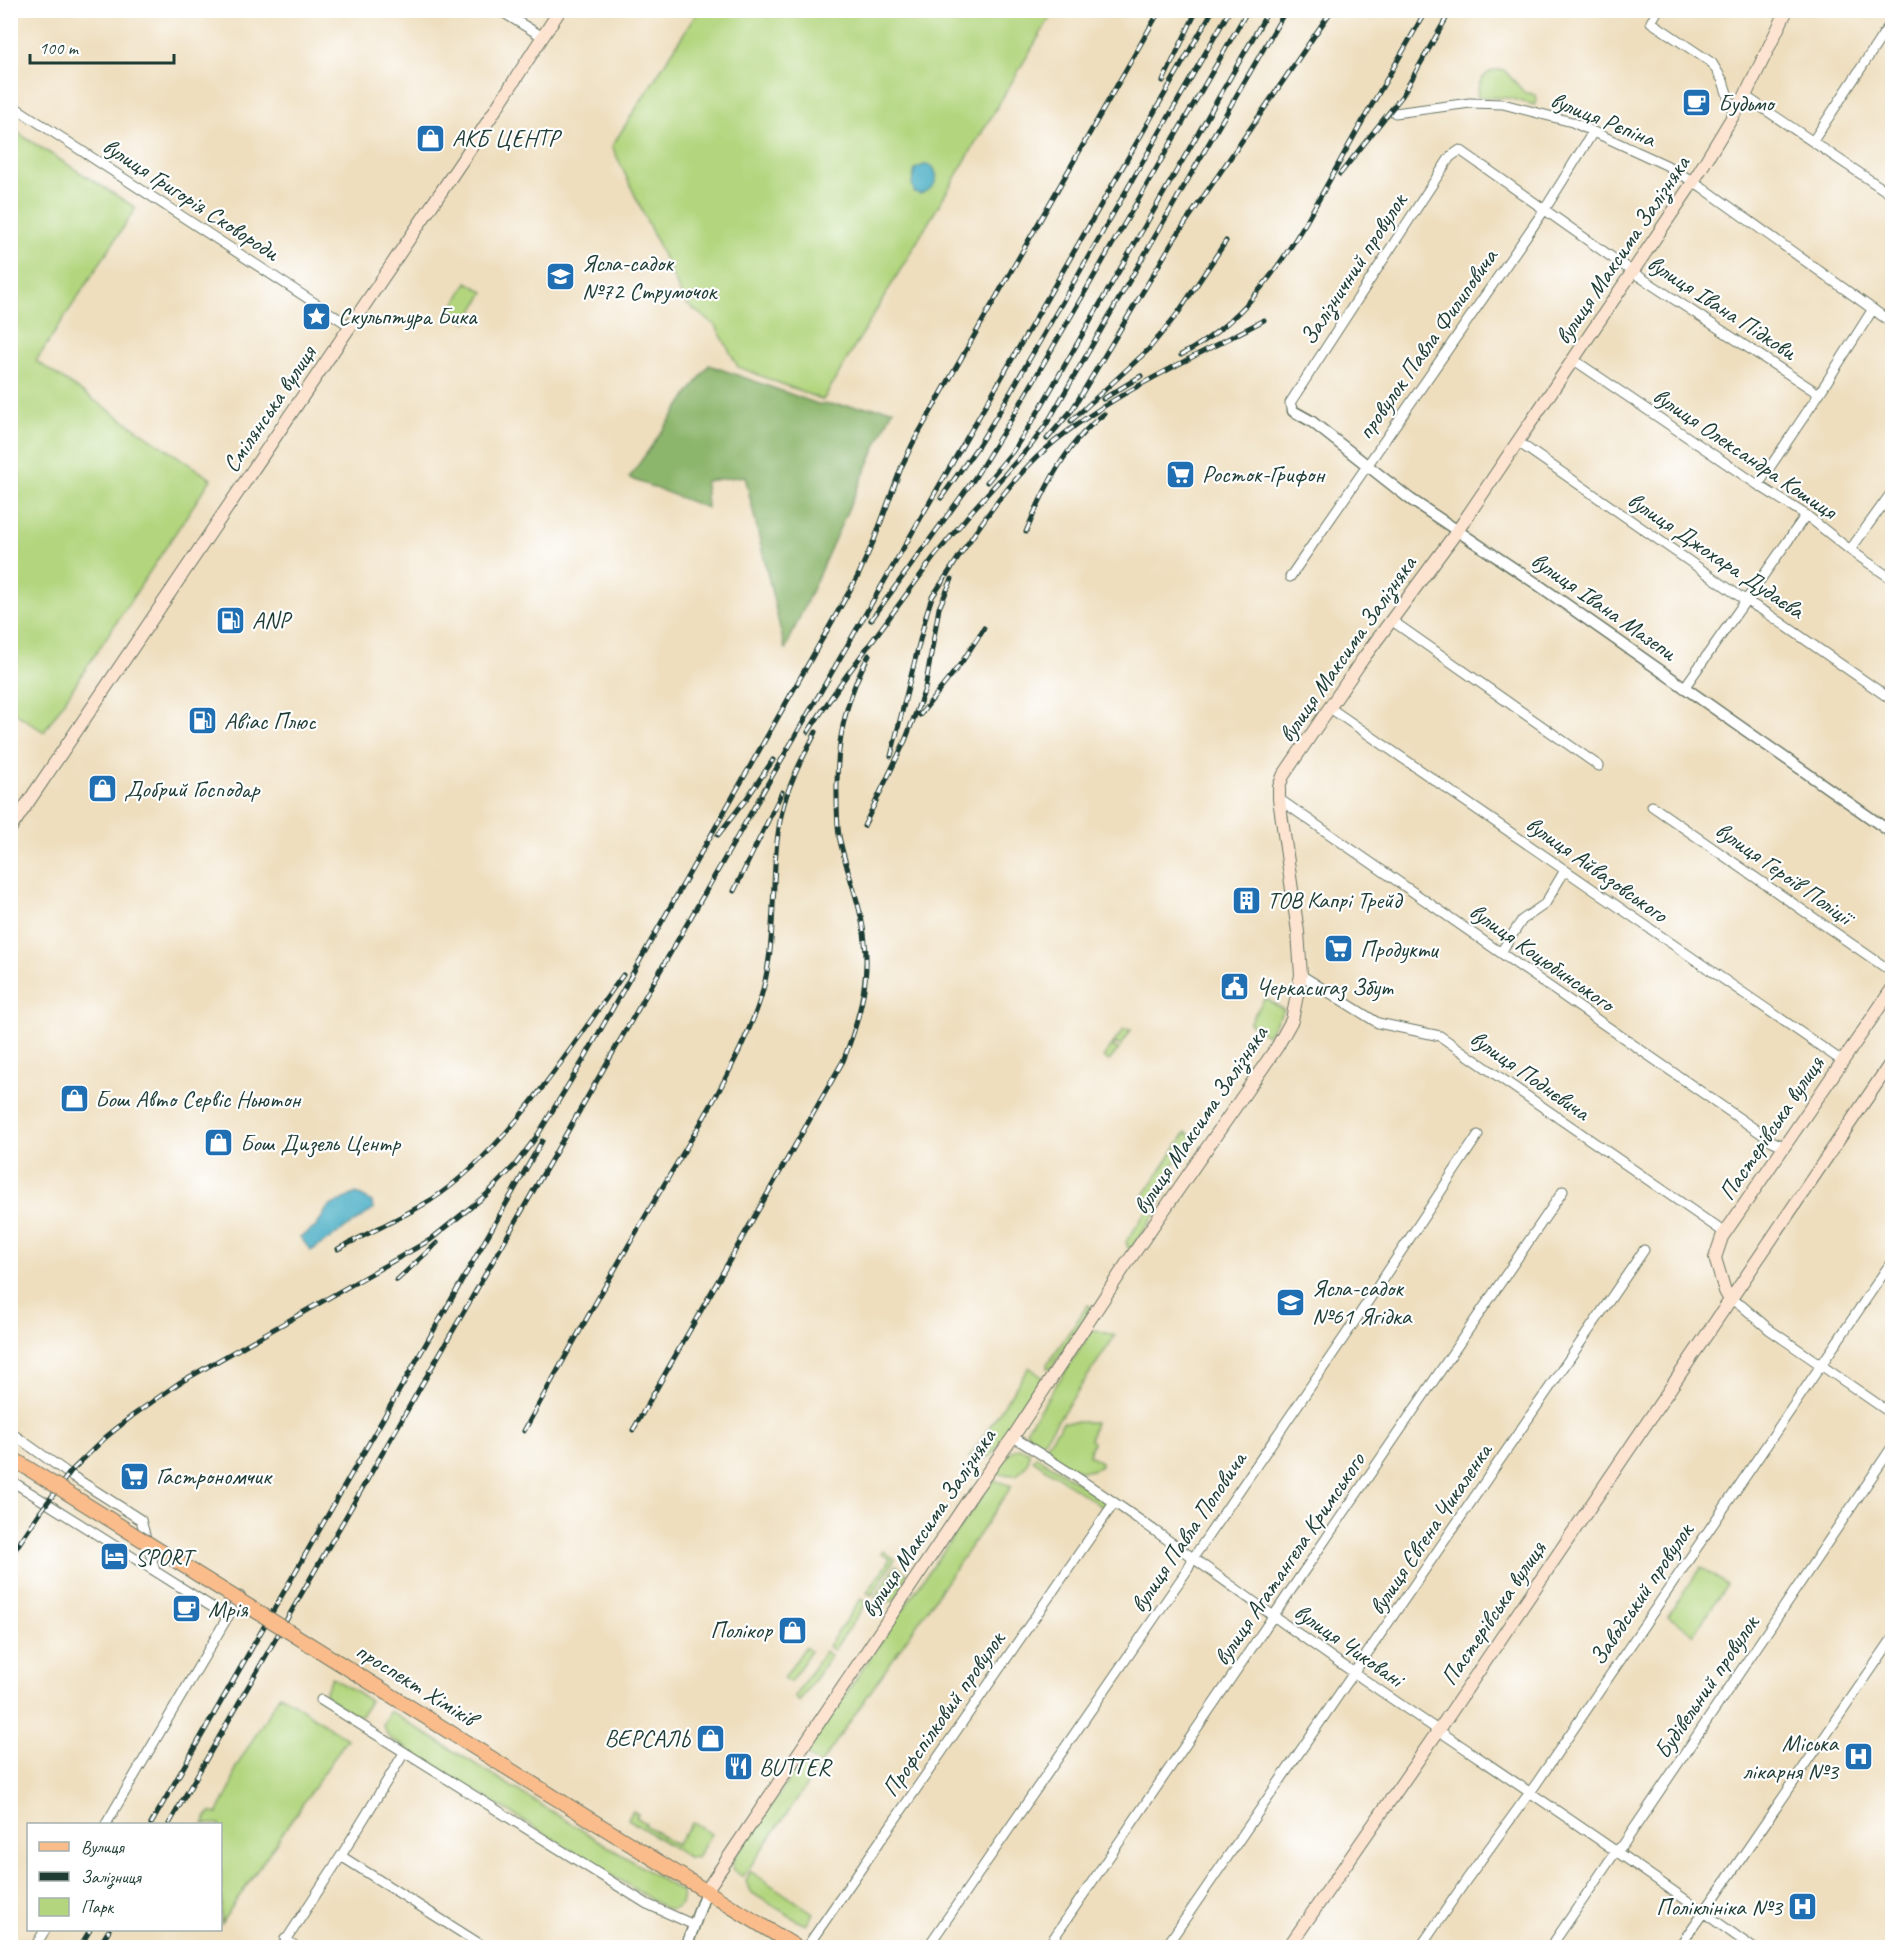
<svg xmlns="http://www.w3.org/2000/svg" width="1903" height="1958" font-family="Caveat,sans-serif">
<rect width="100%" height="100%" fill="#fff"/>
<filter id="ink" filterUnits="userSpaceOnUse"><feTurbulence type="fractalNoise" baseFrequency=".0167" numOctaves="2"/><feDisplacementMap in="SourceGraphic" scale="12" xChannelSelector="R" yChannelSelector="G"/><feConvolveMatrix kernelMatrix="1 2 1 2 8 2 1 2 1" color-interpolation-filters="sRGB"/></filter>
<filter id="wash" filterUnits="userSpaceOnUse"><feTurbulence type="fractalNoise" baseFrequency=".008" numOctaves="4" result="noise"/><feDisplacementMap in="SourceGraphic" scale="24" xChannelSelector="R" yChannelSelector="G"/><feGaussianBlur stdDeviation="1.35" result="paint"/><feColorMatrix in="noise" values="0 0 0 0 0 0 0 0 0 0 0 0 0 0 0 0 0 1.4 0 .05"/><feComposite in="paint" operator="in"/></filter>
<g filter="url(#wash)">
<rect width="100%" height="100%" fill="#eedebe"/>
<!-- green -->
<path fill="#b2d57e" stroke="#688959" stroke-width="1.5" d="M698,11H1054L823,400L738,367L716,326L685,303L612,146Z
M1494,70H1504L1525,93H1530L1536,96L1537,101L1535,105L1509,98L1477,97C1478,84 1482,75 1494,70Z
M10,128L136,208L36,361L211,479L44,732L11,710Z
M467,282L484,292L467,322L450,312Z
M1265,998L1284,1010L1267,1035L1249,1023Z
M1124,1029L1131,1030L1121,1046L1115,1043L1113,1047L1119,1049L1109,1061L1103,1057Z
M1186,1132L1196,1139L1180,1163L1176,1161L1167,1175L1173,1181L1159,1202L1156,1214L1131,1248H1128L1126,1242L1152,1203L1145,1198L1144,1195Z
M1088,1305L1092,1307L1051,1368H1047V1364Z
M1096,1330L1115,1336L1039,1448L1030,1441L1026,1430L1092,1331Z
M1029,1367L1042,1377L1041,1383L991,1456L973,1460L969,1458Z
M1063,1422H1095L1090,1440L1093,1442L1089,1455L1101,1462V1466C1078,1480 1062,1462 1043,1450Z
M1019,1448L1029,1451C1031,1461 1024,1469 1017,1475L997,1474L996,1473C1002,1464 1008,1450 1019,1448Z
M1036,1456L1106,1501L1105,1509L1033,1460Z
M994,1480L1012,1486L820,1765L805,1754L929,1571Z
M883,1551L895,1559L872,1595L867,1593L890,1559L881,1553Z
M896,1565L907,1574L899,1593L893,1601L883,1602L875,1598Z
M1701,1567L1727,1585L1694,1634L1668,1616Z
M861,1599L867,1602L834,1650L828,1646Z
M805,1647L811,1651L790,1682L784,1678Z
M825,1651L831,1655L799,1702L795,1698L796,1694Z
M332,1677L370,1701L362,1714L356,1716L327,1697L325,1693Z
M280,1694L347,1739L221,1923L220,1824H203L210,1812L217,1814L231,1787L235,1769Z
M389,1711L682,1892C684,1904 679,1909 668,1910L389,1738L383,1726Z
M802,1761L817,1770L743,1877L732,1869L734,1859Z
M633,1811L638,1814L636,1817L646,1823L645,1825L676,1845L693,1822L711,1834L697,1858L688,1857L628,1819Z
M750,1871L813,1913L807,1924H803L752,1893L746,1882Z"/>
<!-- forest -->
<path fill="#8db66d" stroke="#567a50" stroke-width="1.5" d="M709,365L818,404L893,409L785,650L745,476L705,481L707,508L629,478Z"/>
<!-- water -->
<path fill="#43abc3" stroke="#31747c" stroke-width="1.5" d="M924,165L932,166C942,179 934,189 920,194L914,192L912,183L915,169Z
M356,1193L372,1202L373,1210L311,1251L300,1237L316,1227L328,1207Z"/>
</g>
<g filter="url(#ink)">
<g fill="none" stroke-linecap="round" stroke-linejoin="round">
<defs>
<path id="minor" d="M499,10L543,37
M1658,10L1651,22L1712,63L1723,81L1734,115
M1745,96L1892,195
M10,104L350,326
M1395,113L1470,103L1503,104L1572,122L1666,165L1702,187L1892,323
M1813,141L1892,21
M1574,360L1758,485L1806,515L1850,550L1892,579
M1293,411L1290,403L1450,157L1460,150L1634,273L1819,394
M1518,442L1745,600L1767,613L1892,700
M1758,485L1819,394L1873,309
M1850,550L1892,492
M1290,577L1545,209L1593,132
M1391,620L1599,766
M1684,688L1806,515
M1330,708L1842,1061
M1279,799L1772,1141L1783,1146
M1652,806L1892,972
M1501,952L1522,920L1545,904L1565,870
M1301,975L1378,1023L1440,1036L1725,1233
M1730,1300L1741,1305L1770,1330L1892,1414
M10,1432L69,1474L141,1520L155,1571
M1013,1437C1131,1508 1239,1594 1353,1672C1486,1764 1622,1852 1753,1948
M10,1480L228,1617
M321,1700L647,1904L694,1925
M106,1824L240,1596
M341,1856L486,1948
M285,1939L298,1948
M34,1948L45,1930
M281,1948L341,1856L404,1753
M806,1948L1114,1503
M927,1948L1188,1569L1193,1558L1347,1333L1478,1135
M1047,1948L1563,1191
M1165,1948L1644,1250
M1420,1948L1467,1879L1536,1784L1892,1261
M1550,1948L1616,1851L1623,1845L1892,1447
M1678,1948L1718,1892L1892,1639"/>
<path id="tertiary" d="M1293,411L1311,421L1410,499L1537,584L1892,833
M686,1948L706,1891"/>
<path id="secondary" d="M10,829L470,149L560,10
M1730,1300L1725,1291L1715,1258L1722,1237L1892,989
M706,1891L975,1490L1013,1437L1125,1266L1277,1047L1292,1020L1301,975L1298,932L1279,799V787L1283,776L1362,660L1458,530L1693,182L1745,96L1787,10
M1288,1948L1445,1721L1892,1061"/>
<path id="primary" d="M504,1766L798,1948"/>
</defs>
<!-- minor casing -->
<use href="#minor" stroke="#677564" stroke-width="11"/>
<!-- tertiary casing -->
<use href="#tertiary" stroke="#677564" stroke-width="13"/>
<!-- secondary casing -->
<use href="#secondary" stroke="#677564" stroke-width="14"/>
<!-- primary casing -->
<use href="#primary" stroke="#677564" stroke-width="16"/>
<!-- minor -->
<use href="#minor" stroke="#fff" stroke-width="9"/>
<!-- tertiary -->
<use href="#tertiary" stroke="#fff" stroke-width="10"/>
<!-- secondary -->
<use href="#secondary" stroke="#fde4d1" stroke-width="12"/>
<!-- primary -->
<use href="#primary" stroke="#fabc8b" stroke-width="14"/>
<defs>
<path id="rail" d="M1163,81L1197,10
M1340,174L1402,96L1451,10
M1181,355C1265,311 1305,223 1349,145C1374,100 1401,56 1426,10
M1103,399L1141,376
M1071,421L1148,350L1178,313L1226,241
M1047,439L1072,410L1175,238L1332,10
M987,482L1013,451L1035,417L1269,10
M941,498L978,446L998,414L1230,10
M1026,532C1044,489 1066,443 1104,414
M871,620L974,479L1012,418L1248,10
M920,715L962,662L984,628
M808,732L841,683L934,557L971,512L1032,444L1046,425L1286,10
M891,756L927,612L932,597C963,552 991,504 1029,465C1089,403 1188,361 1264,320
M864,826L905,741L925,689L939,608L952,579
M718,835L747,798L773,760
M734,891L782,792
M338,1249C368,1233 401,1218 431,1200C508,1150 569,1049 623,975
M397,1280L437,1243
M633,1430L843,1061C858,1024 870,983 865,942C862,906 846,871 839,836C837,822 837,808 837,795C836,746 845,698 869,655
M524,1431C566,1355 608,1280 652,1205C689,1142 731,1078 757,1009C780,947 768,880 781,816C787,786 802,759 816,732
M10,1557L41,1511L71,1471L106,1437L132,1416L179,1383L430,1240L486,1195L515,1165L537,1136L584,1059L858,576L875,538L901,468L913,443L1160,10
M151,1824L542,1141
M169,1824L1213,10
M79,1948L90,1930
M98,1948L109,1930"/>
</defs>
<!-- rail casing -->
<use href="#rail" stroke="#1f3d34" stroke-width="5"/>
<!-- rail -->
<use href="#rail" stroke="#fff" stroke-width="3" stroke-dasharray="9" stroke-linecap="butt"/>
<defs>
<path id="primary-bridge" d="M10,1457L504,1766"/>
</defs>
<!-- primary-bridge casing -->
<use href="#primary-bridge" stroke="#677564" stroke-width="16" stroke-linecap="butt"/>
<!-- primary-bridge -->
<use href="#primary-bridge" stroke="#fabc8b" stroke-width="14"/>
</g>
</g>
<!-- icons -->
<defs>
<symbol id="cafe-square" viewBox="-11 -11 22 22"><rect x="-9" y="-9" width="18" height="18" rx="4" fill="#1f6fb2" stroke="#fff"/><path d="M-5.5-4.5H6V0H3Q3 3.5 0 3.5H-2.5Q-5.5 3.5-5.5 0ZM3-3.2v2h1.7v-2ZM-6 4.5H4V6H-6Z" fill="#fff"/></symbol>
<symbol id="shop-square" viewBox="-11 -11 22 22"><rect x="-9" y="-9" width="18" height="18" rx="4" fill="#1f6fb2" stroke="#fff"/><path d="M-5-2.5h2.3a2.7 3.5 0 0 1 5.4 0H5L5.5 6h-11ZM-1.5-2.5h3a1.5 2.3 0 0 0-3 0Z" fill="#fff"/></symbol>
<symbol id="school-square" viewBox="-11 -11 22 22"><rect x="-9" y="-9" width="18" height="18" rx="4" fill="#1f6fb2" stroke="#fff"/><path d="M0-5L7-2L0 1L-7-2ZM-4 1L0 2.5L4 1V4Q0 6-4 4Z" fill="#fff"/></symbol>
<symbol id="sight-square" viewBox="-11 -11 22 22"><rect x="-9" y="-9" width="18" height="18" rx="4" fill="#1f6fb2" stroke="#fff"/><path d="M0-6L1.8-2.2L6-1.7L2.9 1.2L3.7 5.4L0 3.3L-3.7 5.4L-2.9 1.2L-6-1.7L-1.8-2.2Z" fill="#fff"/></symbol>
<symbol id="supermarket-square" viewBox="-11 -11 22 22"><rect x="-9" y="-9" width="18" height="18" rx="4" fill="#1f6fb2" stroke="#fff"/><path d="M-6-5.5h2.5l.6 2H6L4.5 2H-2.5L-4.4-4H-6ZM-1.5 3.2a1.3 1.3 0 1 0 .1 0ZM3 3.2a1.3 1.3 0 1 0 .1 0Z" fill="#fff"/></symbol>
<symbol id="fuel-square" viewBox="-11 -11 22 22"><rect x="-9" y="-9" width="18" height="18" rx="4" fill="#1f6fb2" stroke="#fff"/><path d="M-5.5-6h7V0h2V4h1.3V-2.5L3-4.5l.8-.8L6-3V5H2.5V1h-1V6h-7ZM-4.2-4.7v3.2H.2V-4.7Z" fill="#fff"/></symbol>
<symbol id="building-square" viewBox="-11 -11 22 22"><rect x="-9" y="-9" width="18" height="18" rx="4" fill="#1f6fb2" stroke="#fff"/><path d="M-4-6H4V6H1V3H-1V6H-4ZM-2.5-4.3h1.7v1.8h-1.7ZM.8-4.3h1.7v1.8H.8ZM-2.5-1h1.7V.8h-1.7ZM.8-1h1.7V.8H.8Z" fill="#fff"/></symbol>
<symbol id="civic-square" viewBox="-11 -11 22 22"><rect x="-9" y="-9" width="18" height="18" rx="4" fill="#1f6fb2" stroke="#fff"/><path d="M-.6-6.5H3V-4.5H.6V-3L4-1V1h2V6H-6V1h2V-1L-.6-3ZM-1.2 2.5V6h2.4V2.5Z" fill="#fff"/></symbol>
<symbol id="hotel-square" viewBox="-11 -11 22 22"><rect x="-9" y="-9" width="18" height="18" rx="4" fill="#1f6fb2" stroke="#fff"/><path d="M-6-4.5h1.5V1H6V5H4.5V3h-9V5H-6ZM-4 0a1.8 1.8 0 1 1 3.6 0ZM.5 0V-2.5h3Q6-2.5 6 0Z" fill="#fff"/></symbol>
<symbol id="hospital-square" viewBox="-11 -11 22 22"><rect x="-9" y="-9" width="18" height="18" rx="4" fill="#1f6fb2" stroke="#fff"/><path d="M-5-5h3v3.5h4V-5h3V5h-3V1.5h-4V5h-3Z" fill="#fff"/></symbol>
<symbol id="restaurant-square" viewBox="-11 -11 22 22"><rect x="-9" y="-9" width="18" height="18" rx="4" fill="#1f6fb2" stroke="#fff"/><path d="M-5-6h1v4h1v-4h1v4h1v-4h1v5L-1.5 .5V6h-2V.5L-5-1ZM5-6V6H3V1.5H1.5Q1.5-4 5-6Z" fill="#fff"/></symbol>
</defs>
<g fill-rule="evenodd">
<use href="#cafe-square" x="1680" y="86" width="33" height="33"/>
<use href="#shop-square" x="414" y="122" width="33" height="33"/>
<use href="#school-square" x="544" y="260" width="33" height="33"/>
<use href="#sight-square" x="300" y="300" width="33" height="33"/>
<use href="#supermarket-square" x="1164" y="458" width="33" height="33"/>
<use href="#fuel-square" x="214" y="604" width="33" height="33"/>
<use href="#fuel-square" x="186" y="704" width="33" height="33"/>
<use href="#shop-square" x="86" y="772" width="33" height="33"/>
<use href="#building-square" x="1230" y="884" width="33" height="33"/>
<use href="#supermarket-square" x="1322" y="932" width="33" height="33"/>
<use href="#civic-square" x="1218" y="970" width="33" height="33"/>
<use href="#shop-square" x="58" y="1082" width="33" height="33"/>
<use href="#shop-square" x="202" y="1126" width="33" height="33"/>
<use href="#school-square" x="1274" y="1286" width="33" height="33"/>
<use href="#supermarket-square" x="118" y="1460" width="33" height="33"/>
<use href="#hotel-square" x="98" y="1540" width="33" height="33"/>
<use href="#cafe-square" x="170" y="1592" width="33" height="33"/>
<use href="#shop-square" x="776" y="1614" width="33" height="33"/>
<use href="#shop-square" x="694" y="1722" width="33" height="33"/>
<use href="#hospital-square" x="1842" y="1740" width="33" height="33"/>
<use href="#restaurant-square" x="722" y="1750" width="33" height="33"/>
<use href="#hospital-square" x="1786" y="1890" width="33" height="33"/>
</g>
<g text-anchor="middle" stroke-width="4.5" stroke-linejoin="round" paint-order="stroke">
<!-- poi labels -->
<g font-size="24" fill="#1f3d34" stroke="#fff" text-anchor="start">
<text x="1718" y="111">Будьмо</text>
<text x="452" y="146">АКБ ЦЕНТР</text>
<text x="582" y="271">Ясла-садок<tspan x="582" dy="28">№72 Струмочок</tspan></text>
<text x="338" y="324">Cкульптура Бика</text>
<text x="1202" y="482">Росток-Грифон</text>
<text x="252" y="628">ANP</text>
<text x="224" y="729">Авіас Плюс</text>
<text x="124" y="797">Добрий Господар</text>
<text x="1267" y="908">ТОВ Капрі Трейд</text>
<text x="1360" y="957">Продукти</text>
<text x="1256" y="995">Черкасигаз Збут</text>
<text x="95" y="1107">Бош Авто Сервіс Ньютон</text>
<text x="240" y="1151">Бош Дизель Центр</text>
<text x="1312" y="1296">Ясла-садок<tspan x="1312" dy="28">№61 Ягідка</tspan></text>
<text x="156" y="1484">Гастрономчик</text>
<text x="135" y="1565">SPORT</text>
<text x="208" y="1617">Мрія</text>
<text x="772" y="1638" text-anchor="end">Полікор</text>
<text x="690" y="1746" text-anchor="end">ВЕРСАЛЬ</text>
<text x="1838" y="1751" text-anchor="end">Міська<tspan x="1838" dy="28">лікарня №3</tspan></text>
<text x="759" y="1775">BUTTER</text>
<text x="1782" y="1915" text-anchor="end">Поліклініка №3</text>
</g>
<!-- street labels -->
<g font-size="24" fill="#1f3d34" stroke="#fff">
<text transform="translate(1603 119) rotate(22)" y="8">вулиця Рєпіна</text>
<text transform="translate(191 199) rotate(33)" y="8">вулиця Григорія Сковороди</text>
<text transform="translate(1622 250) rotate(-56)" y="8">вулиця Максима Залізняка</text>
<text transform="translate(1353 269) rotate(-57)" y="8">Залізничний провулок</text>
<text transform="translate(1722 307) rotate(33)" y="8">вулиця Івана Підкови</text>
<text transform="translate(1427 344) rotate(-55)" y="8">провулок Павла Филиповича</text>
<text transform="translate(269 409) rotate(-56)" y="8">Смілянська вулиця</text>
<text transform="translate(1745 453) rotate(34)" y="8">вулиця Олександра Кошиця</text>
<text transform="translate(1716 555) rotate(34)" y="8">вулиця Джохара Дудаєва</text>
<text transform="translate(1604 606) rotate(35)" y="8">вулиця Івана Мазепи</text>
<text transform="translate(1347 649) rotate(-55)" y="8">вулиця Максима Залізняка</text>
<text transform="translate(1597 869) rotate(35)" y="8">вулиця Айвазовського</text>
<text transform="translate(1784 873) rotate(35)" y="8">вулиця Героїв Поліції</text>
<text transform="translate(1542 957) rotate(35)" y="8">вулиця Коцюбинського</text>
<text transform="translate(1530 1075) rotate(35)" y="8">вулиця Поднєвича</text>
<text transform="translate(1200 1120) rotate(-56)" y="8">вулиця Максима Залізняка</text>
<text transform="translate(1771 1128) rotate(-56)" y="8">Пастерівська вулиця</text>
<text transform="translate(928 1523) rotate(-56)" y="8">вулиця Максима Залізняка</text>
<text transform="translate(1430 1529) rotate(-56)" y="8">вулиця Євгена Чикаленка</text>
<text transform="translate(1188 1532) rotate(-56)" y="8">вулиця Павла Поповича</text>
<text transform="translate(1289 1559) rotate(-56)" y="8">вулиця Агатангела Кримського</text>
<text transform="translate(1641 1594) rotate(-56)" y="8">Заводський провулок</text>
<text transform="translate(1493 1613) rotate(-56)" y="8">Пастерівська вулиця</text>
<text transform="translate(1349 1645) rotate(35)" y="8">вулиця Чиковані</text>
<text transform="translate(416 1684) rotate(32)" y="8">проспект Хіміків</text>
<text transform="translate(1706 1687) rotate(-56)" y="8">Будівельний провулок</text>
<text transform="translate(943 1714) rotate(-55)" y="8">Профспілковий провулок</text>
</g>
</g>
<!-- margin -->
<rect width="1903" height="1958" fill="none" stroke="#fff" stroke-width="36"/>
<!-- legend -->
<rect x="27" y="1823" width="195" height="108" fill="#ffffff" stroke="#a5b1ae" stroke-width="1.5"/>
<rect x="39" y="1842" width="30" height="9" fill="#fabc8b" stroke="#a5b1ae" stroke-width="1.5"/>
<text x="81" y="1853" font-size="18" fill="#1f3d34">Вулиця</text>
<rect x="39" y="1872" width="30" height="9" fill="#1f3d34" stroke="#a5b1ae" stroke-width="1.5"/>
<text x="81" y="1883" font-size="18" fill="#1f3d34">Залізниця</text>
<rect x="39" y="1898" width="30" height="18" fill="#b2d57e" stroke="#a5b1ae" stroke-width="1.5"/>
<text x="81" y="1913" font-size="18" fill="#1f3d34">Парк</text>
<!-- scale -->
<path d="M30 54v9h144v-9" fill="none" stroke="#1f3d34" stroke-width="3"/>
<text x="39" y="54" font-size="18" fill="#1f3d34" stroke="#ffffff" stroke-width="4.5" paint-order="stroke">100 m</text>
</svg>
